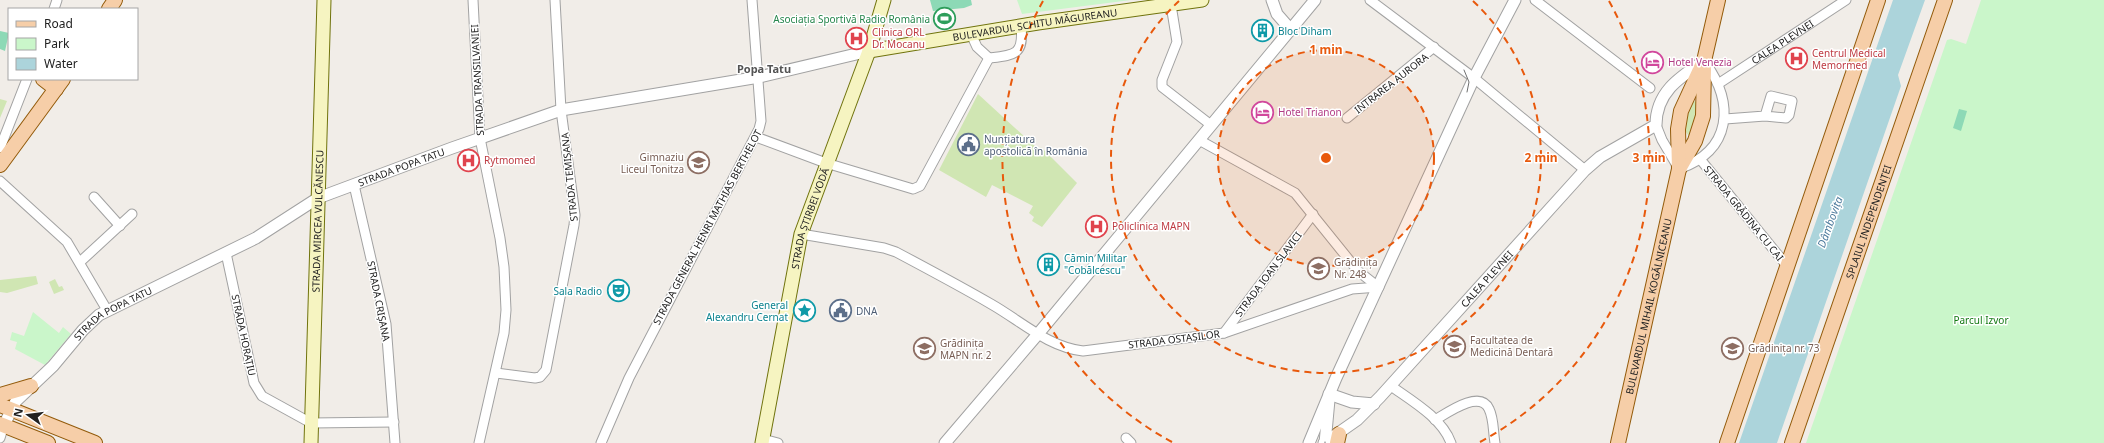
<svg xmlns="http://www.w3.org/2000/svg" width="2104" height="443" font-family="'Noto Sans',sans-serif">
<rect width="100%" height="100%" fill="#f1ede8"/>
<!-- grass -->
<path fill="#d0e6b3" d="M978,94L1038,149L1041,147L1077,183L1042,227L1032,221L1034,217L1029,213L1033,206L992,185L986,197L939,170Z
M0,99L7,101L0,118Z
M1694,101L1696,102L1699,110L1692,134L1689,136C1680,128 1687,109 1694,101Z
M36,276L38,284L7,293L0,292V280Z
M55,279L59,287L62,286L64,290L54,294L49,282Z"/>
<!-- park -->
<path fill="#caf6ca" d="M1017,0H1131L1022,14Z
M1981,0H2104V443H1806L1947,40L1951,39L1966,44Z
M33,312L59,333L63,327L71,334L45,365L15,349L17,342L10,340L12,332L24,336Z"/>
<!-- pitch -->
<path fill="#8dd9b6" d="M930,0H971L972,5L964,8L933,11Z
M0,31L9,33L5,51L0,49Z
M1959,109L1967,111L1961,131L1953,128Z"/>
<!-- water -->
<path fill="#acd4db" d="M1893,0H1925L1898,75L1901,86L1777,443H1739Z"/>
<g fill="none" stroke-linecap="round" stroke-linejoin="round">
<defs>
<g id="minor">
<path d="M473,0L480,138L500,238L504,267L506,310L504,333L479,443"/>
<path d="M1370,0L1474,78L1585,170"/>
<path d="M1535,0L1650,88"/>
<path d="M1171,5L1177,42L1162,80V87L1211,125"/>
<path d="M54,9L57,0"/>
<path d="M971,34L977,47L989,58"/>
<path d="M989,58C1015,55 1024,55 1021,26"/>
<path id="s1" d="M1718,84L1846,0"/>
<path d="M1347,118L1434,47"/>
<path d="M1725,119L1765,116L1786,118L1789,115L1792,101L1771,96L1765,116"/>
<path d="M1656,125L1662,140L1679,169C1732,150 1735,104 1705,62"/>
<path d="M756,137L826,163L913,189L920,186L989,58"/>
<path d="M1199,140L1295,193L1358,271L1377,286"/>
<path d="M0,148L27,79"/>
<path d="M1700,159L1787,266"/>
<path d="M0,181L67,242L107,310"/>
<path d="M354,185L386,324L395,443"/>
<path d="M94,197L120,226"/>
<path d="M801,234L884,248L896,252C928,269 960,286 991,304C1021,321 1048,347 1083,351L1224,333L1352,289L1379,287"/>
<path d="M226,253L254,383L262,396L311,423L394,422"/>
<path d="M80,262L132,214"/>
<path d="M1224,333L1313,214"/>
<path d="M496,373L535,378L540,377L546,370L574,225L575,215L561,110L555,0"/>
<path d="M1391,386C1412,401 1442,418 1451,443"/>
<path d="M1435,420C1447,413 1480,389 1489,409C1494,419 1493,432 1495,443"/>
<path d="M0,438L4,425"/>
<path d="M1126,438L1131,443"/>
<path d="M763,439L778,443"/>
<path d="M601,443L629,378L759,129L761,121L752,0"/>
</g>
<g id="tertiary">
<path d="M1272,0L1277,14L1291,30"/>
<path d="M1329,394L1352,402L1374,404"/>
<path id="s2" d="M4,425L16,401L53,366L83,330L99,315L256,238L318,198L452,148L561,110L759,77L869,51"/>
<path d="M945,443L1038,334L1315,0"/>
<path d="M1309,443L1336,378L1474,78L1515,0"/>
<path id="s3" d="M1324,443L1357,420L1380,397L1585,170L1600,157L1656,125C1656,92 1680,77 1704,61"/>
<path d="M1325,443L1329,400"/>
</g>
<g id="secondary">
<path id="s4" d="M869,51L1038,23L1202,0"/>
<path id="s5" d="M311,443L324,0"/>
<path id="s6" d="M762,443L801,234L869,51L884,0"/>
</g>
<g id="primary">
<path d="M109,9L115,0"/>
<path d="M43,79L56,89"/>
<path d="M0,165L63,79"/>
<path d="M1679,169L1695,141L1703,116L1704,69"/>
<path d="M0,395L31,386"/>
<path d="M0,405L95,443"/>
<path d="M0,424L48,443"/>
<path d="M1337,443L1339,434"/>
<path id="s7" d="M1618,443L1679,169L1678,129L1681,111L1704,61L1718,0"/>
<path d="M1727,443L1878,0"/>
<path id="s8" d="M1792,443L1945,0"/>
</g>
</defs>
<!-- minor casing -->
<use href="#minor" stroke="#a2a2a2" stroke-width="11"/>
<!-- tertiary casing -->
<use href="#tertiary" stroke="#a2a2a2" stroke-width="13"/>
<!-- secondary casing -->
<use href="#secondary" stroke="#70730d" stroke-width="15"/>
<!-- primary casing -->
<use href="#primary" stroke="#935b0b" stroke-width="16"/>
<!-- minor -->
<use href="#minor" stroke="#fff" stroke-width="9"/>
<!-- tertiary -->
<use href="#tertiary" stroke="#fff" stroke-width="11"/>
<!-- secondary -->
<use href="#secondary" stroke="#f6f4c1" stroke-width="13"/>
<!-- primary -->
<use href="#primary" stroke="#f6cea8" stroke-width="14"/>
<!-- tram -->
<path stroke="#6f6f6f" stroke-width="1" d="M1464,70L1469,82L1467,92
M1325,443V442"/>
</g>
<!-- distance rings -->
<circle cx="1326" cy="158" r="108" fill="#e8590c" fill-opacity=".12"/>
<g fill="none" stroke="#e8590c" stroke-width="2" stroke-dasharray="7 5">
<circle cx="1326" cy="158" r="108"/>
<path d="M1473 1A215 215 0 1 1 1179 1"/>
<path d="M1172 442A323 323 0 0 1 1043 1M1609 1A323 323 0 0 1 1480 442"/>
</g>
<!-- icons -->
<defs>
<symbol id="stadium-ring" viewBox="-11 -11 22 22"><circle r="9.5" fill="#fff" stroke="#2e9e5b" stroke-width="1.5"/><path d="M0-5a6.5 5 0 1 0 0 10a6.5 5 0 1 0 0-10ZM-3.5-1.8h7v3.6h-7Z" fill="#2e9e5b"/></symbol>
<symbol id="building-ring" viewBox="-11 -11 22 22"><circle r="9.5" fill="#fff" stroke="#0f9aa8" stroke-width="1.5"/><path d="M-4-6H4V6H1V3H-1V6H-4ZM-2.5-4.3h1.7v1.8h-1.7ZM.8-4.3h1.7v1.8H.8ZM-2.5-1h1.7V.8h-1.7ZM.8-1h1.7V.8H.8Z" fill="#0f9aa8"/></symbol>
<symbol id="hospital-ring" viewBox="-11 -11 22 22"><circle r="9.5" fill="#fff" stroke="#e0444e" stroke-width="1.5"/><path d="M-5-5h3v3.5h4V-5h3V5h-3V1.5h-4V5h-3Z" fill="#e0444e"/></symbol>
<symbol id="hotel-ring" viewBox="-11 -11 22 22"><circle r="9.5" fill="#fff" stroke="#d1479c" stroke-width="1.5"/><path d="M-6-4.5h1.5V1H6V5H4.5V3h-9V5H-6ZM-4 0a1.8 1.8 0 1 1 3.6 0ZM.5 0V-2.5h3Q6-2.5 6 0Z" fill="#d1479c"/></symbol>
<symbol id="civic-ring" viewBox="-11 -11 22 22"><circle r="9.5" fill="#fff" stroke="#5c6f8a" stroke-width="1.5"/><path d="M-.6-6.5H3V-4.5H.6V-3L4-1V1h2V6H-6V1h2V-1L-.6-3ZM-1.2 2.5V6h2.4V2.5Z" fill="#5c6f8a"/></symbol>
<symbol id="school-ring" viewBox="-11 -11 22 22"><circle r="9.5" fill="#fff" stroke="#8d6e63" stroke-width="1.5"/><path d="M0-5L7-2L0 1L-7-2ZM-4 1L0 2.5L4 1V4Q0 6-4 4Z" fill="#8d6e63"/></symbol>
<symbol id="theatre-ring" viewBox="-11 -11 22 22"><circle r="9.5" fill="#fff" stroke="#0f9aa8" stroke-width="1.5"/><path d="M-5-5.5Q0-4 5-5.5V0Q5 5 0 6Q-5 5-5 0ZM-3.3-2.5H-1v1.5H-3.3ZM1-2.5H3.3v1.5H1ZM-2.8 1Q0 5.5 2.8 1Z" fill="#0f9aa8"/></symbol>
<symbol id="sight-ring" viewBox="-11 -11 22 22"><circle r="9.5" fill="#fff" stroke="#0f9aa8" stroke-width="1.5"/><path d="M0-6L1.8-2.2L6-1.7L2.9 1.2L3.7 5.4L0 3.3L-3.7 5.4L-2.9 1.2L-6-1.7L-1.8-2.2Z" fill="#0f9aa8"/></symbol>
<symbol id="university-ring" viewBox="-11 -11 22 22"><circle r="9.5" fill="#fff" stroke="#8d6e63" stroke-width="1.5"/><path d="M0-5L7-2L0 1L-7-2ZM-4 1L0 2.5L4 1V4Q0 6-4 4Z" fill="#8d6e63"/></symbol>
</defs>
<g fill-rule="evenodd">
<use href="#stadium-ring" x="932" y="6" width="25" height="25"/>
<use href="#building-ring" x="1250" y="18" width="25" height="25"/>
<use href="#hospital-ring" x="844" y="26" width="25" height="25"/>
<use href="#hospital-ring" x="1784" y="46" width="25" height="25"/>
<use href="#hotel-ring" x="1640" y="50" width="25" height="25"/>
<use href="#hotel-ring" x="1250" y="100" width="25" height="25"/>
<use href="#civic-ring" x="956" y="132" width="25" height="25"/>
<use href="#hospital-ring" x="456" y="148" width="25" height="25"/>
<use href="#school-ring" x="686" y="150" width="25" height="25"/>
<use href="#hospital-ring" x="1084" y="214" width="25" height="25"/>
<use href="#building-ring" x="1036" y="252" width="25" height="25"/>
<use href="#school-ring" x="1306" y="256" width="25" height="25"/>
<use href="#theatre-ring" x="606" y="278" width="25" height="25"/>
<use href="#sight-ring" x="792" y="298" width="25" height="25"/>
<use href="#civic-ring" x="828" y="298" width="25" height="25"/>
<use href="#university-ring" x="1442" y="334" width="25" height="25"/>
<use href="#school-ring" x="1720" y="336" width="25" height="25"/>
<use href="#school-ring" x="912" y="336" width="25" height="25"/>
</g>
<g text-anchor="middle" stroke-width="3" stroke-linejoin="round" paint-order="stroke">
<!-- leisure labels -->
<g font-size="10" fill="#27864d" stroke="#fff" text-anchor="end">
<text x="930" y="23">Asociația Sportivă Radio România</text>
</g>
<!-- street labels -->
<g font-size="10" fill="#212121" stroke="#fff">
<text dy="4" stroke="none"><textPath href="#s4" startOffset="168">BULEVARDUL SCHITU MĂGUREANU</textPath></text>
<text dy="4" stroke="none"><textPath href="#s1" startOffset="77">CALEA PLEVNEI</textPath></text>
<text transform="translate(477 80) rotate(-93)" y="4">STRADA TRANSILVANIEI</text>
<text transform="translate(1391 83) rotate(-38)" y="4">INTRAREA AURORA</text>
<text dy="4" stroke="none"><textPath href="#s2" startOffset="484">STRADA POPA TATU</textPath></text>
<text transform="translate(569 177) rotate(-96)" y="4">STRADA TEMIȘANA</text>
<text transform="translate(1744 213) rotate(51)" y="4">STRADA GRĂDINA CU CAI</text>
<text dy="4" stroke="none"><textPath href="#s6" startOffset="230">STRADA ȘTIRBEI VODĂ</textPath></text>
<text dy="4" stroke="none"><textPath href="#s8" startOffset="234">SPLAIUL INDEPENDENȚEI</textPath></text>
<text dy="4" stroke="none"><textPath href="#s5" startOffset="222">STRADA MIRCEA VULCĂNESCU</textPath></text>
<text transform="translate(707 227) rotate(-62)" y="4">STRADA GENERAL HENRI MATHIAS BERTHELOT</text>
<text transform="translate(1268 274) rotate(-53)" y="4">STRADA IOAN SLAVICI</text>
<text dy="4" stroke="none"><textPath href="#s3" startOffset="232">CALEA PLEVNEI</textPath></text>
<text transform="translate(379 301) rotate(79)" y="4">STRADA CRIȘANA</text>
<text dy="4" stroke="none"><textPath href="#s7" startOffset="140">BULEVARDUL MIHAIL KOGĂLNICEANU</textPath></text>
<text dy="4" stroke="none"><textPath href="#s2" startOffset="159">STRADA POPA TATU</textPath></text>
<text transform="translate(244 335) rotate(78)" y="4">STRADA HORAȚIU</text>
<text transform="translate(1174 339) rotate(-7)" y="4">STRADA OSTAȘILOR</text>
</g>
<!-- culture labels -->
<g font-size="10" fill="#0d838f" stroke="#fff" text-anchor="start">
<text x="1278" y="35">Bloc Diham</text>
<text x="1064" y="262">Cămin Militar<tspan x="1064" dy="12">"Cobălcescu"</tspan></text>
<text x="602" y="295" text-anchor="end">Sala Radio</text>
<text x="788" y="309" text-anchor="end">General<tspan x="788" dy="12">Alexandru Cernat</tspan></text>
</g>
<!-- health labels -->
<g font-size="10" fill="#be3a42" stroke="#fff" text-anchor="start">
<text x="872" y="36">Clinica ORL<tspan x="872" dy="12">Dr. Mocanu</tspan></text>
<text x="1812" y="57">Centrul Medical<tspan x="1812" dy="12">Memormed</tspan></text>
<text x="484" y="164">Rytmomed</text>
<text x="1112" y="230">Policlinica MAPN</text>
</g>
<!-- hotel labels -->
<g font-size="10" fill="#b23c85" stroke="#fff" text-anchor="start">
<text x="1668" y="66">Hotel Venezia</text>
<text x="1278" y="116">Hotel Trianon</text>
</g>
<!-- service labels -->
<g font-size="10" fill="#4e5e75" stroke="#fff" text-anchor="start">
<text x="984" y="143">Nunțiatura<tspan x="984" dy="12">apostolică în România</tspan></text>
<text x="856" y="315">DNA</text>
</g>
<!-- education labels -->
<g font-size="10" fill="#785e54" stroke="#fff" text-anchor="start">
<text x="684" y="161" text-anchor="end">Gimnaziu<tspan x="684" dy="12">Liceul Tonitza</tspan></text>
<text x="1334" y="266">Grădinița<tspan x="1334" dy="12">Nr. 248</tspan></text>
<text x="1470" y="344">Facultatea de<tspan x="1470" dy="12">Medicină Dentară</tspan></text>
<text x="940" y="347">Grădinița<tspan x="940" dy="12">MAPN nr. 2</tspan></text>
<text x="1748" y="352">Grădinița nr. 73</text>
</g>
<!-- park labels -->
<g font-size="10" fill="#147a14" stroke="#fff">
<text x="1981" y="324">Parcul Izvor</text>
</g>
<!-- neighbourhood labels -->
<g font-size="11" font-weight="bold" fill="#545454" stroke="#fff">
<text x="764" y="73">Popa Tatu</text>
</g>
<!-- water labels -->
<g font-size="11" font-style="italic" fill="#4c7a9c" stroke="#fff">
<text transform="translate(1830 222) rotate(-70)" y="4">Dâmbovița</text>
</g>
</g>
<circle cx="1326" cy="158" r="6" fill="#e8590c" stroke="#fff" stroke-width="2"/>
<g font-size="12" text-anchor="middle" font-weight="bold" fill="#e8590c" stroke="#fff" stroke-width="3" stroke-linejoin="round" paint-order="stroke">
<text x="1326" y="54">1 min</text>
<text x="1541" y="162">2 min</text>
<text x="1649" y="162">3 min</text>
</g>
<!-- legend -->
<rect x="8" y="8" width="130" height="72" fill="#ffffff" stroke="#a6a6a6"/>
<rect x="16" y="21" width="20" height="6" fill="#f6cea8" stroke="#a6a6a6"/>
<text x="44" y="28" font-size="12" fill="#212121">Road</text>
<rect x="16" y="38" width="20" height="12" fill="#caf6ca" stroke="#a6a6a6"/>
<text x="44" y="48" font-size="12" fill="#212121">Park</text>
<rect x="16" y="58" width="20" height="12" fill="#acd4db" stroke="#a6a6a6"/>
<text x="44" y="68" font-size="12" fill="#212121">Water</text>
<!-- north arrow -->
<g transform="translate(28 415) rotate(284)" stroke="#ffffff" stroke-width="3" paint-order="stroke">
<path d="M0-3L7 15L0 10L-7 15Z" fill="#212121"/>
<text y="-6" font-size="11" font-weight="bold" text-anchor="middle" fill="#212121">N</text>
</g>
</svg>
